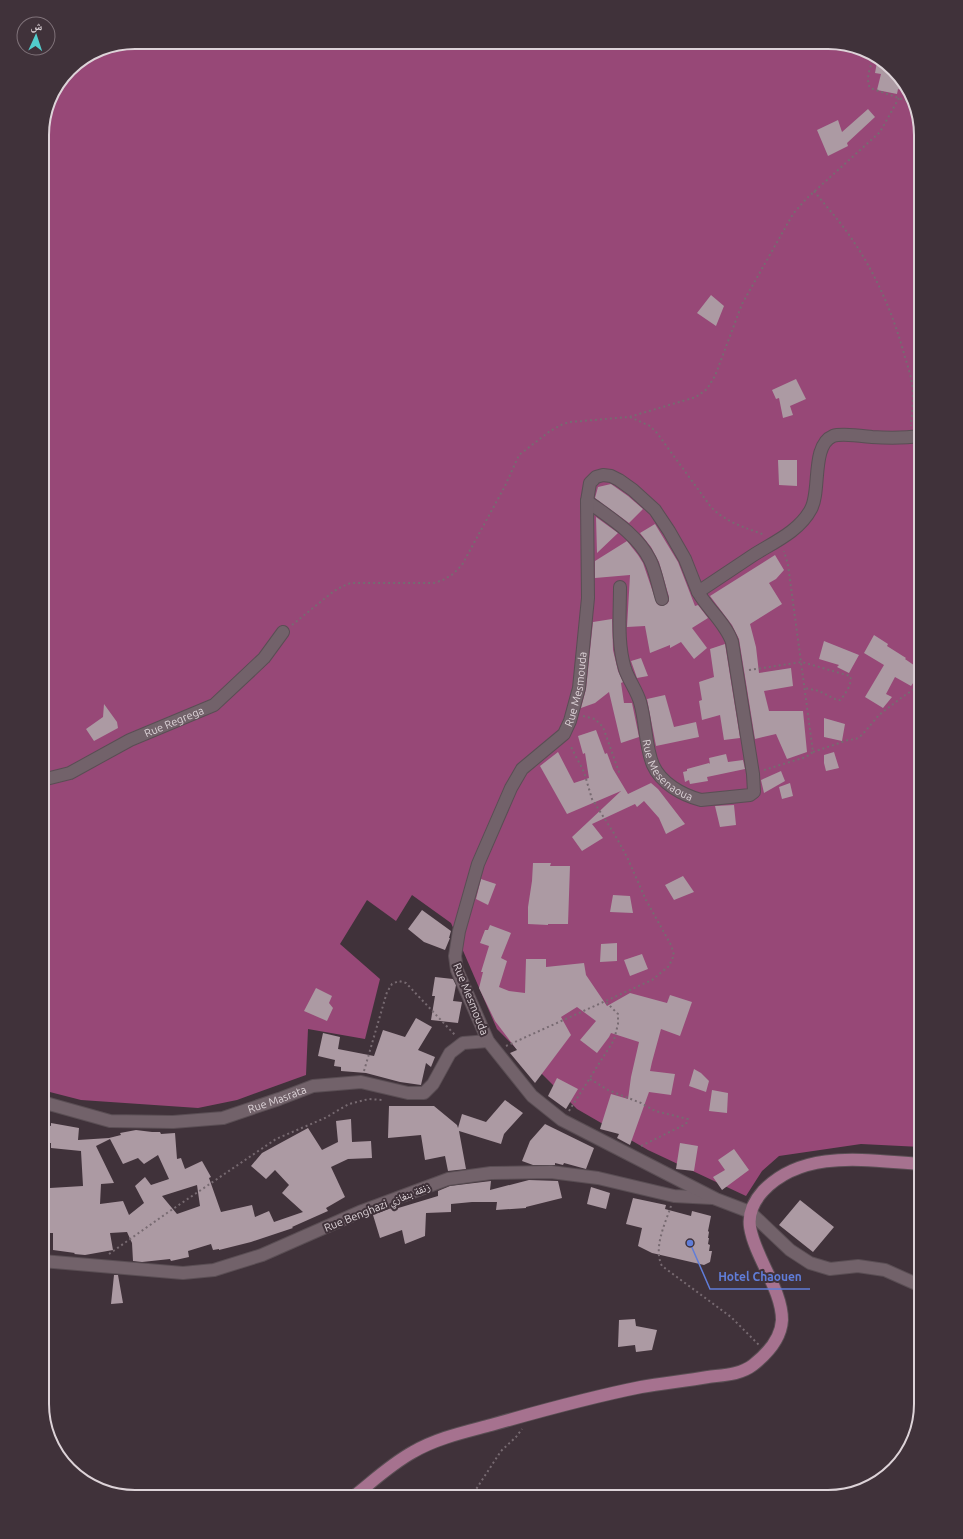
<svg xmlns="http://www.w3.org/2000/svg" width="963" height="1539" font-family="Ubuntu,'Noto Naskh Arabic',sans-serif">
<rect width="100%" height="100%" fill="#40323a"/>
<!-- forest -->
<path fill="#974877" d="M136,42H834L879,58L911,94L921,136V1147L861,1144L779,1156L762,1171L746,1196L648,1150L577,1109L497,1029L451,923L412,895L396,921L367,900L340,944L380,979L365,1039L308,1029L306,1075L237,1100L198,1108L81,1100L42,1090V130L52,94L70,69L100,49Z"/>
<!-- building -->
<path fill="#ac9aa3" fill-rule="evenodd" d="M878,57L879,58L909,92L898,89L897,94L877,90L881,74L875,73Z
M868,109L875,117L847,143L848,146L828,156L817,130L838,120L842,132Z
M711,295L724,306L716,326L697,313Z
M796,379L806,399L790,406L793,415L783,418L779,398L776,399L772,390Z
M778,460H797V486L779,485Z
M611,484L628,496L643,509L629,523L595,498L598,487Z
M596,517L618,533L597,553Z
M655,524L678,562L695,606L698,605L708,618L692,628L707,648L694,659L681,642L670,648V645L650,653L645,626L627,627L630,575L595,578V561L627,541L638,555L643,563L657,604L661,606L667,604L669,601V597L659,562L651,547L640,533Z
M775,555L784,570L776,579L769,583L782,604L750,624L756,647L759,673L791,668L793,686L764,691L769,711H803L807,752L787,759L776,734L755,739L739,639L732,625L710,596Z
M612,619L613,650L618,671L623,682L621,683L624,703H632L639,737L621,743L609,692L595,703L581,708L586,689L593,622Z
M874,635L888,644L887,646L906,658L905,659L921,670V672L911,686L895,677L886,694L892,697L883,708L865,697L884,665L864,653Z
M824,641L859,655L849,673L837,667L839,665L819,659Z
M725,644L740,738L724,740L720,715L702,720L699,701L702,700L699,682L714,677L710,649Z
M641,658L648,676L637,678L631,661Z
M665,695L674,727L696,722L699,737L656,746L647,699Z
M104,704L117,722L118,728L94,741L86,729L103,717Z
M824,718L845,724L842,741L824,737Z
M596,730L605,754L607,753L613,769L628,794L651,783L658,789L685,824L666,834L659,818L644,801L637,807L635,804L592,824L603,838L582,851L572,837L621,791L567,814L540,766L558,752L574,783L589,778L585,753L583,754L578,736Z
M834,752L839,768L826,771L824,763V755Z
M726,754L728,762L743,760L745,769L707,777L708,781L690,784L689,780L685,782L683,772L687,771V769L709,763L710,764L709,758Z
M781,771L785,781L764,793L761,780Z
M790,783L793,796L782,799L779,787Z
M734,805L736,825L720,827L715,806Z
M533,863H551L550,866H570L568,924H548V925L528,924V907L532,881Z
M683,876L694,892L674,900L665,885Z
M481,879L496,884L488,905L476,899Z
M613,895L630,896L633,913L610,912Z
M422,910L451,931L449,938H450L445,950L424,942L408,929Z
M490,925L511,933L501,958L507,961L499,987L509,991L525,993L526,959H546V967L584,963L586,975L607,1006L630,993L667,1003L670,995L692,1002L680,1036L661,1029L652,1062L650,1071L675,1074L671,1095L649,1092L630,1145L617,1138L619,1134L600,1129L611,1094L628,1099L631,1077L639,1042L611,1033L609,1037L597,1053L580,1040L596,1021L577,1007L561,1017L571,1035L535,1083L510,1053L517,1050L495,1021L479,988L483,972H481L489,946L480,943L485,930H488Z
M617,943V961L600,962L601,944Z
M642,954L648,969L630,976L624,960Z
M435,977L453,979L456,985L453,1001L462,1002L458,1023L431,1020L435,996H432Z
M316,988L332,996L329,1003L333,1008L327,1021L304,1011Z
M416,1018L432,1027L418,1050L435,1057L431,1067L426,1063L421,1085L400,1082L366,1073L341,1071V1067L334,1066L335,1060L318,1056L323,1033L340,1037L338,1049L374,1056L383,1030L405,1037Z
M694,1069L701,1073L709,1081L706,1092L689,1086Z
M557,1078L578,1089L566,1109L548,1096Z
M712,1090L728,1093L727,1113L709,1111Z
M505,1100L523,1113L504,1134L501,1144L459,1131L466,1169L448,1171L445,1156L425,1160L421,1135L388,1138L389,1106H434L457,1125L458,1128L462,1114L486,1122Z
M351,1119L352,1142L371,1141L372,1158L348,1159L331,1167L345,1197L326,1208L328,1211L292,1227L293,1228L251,1242L219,1250V1249L213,1250L211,1244L188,1251L189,1257L171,1261L170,1259L142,1262L133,1261L132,1243L127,1232L110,1233L113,1250L85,1255L74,1254L75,1253L53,1250V1233H42V1195L50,1194V1188L83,1186L81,1151L51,1148V1143H42V1123L51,1126V1123L79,1128L78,1140L109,1138L121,1135L120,1133L136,1130L152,1132H160L161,1134L175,1133L177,1159L181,1158L185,1169L202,1161L211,1177L209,1178L221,1212L252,1205L255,1217L269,1211L274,1222L303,1212L282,1193L289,1185L275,1170L266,1179L251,1166L262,1153L308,1128L322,1150L338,1142L336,1121ZM110,1139L123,1164L138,1158L144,1164L158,1155L169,1179L151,1185L145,1177L135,1186L144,1203L129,1215L123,1201L100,1204L101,1184L114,1183L96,1146ZM197,1185L200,1206L177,1214L162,1196Z
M545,1124L594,1148L586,1169L564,1163L563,1165L555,1163V1165H533L522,1161L530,1141Z
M680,1143L698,1146L694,1171L676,1169Z
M734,1149L749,1170L722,1190L713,1177L725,1170L718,1160Z
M529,1180L558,1181L562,1198L526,1207V1208L496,1210L497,1202H472L451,1204V1212L426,1213L425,1236L405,1244L402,1230L380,1238L373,1215L394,1207L395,1209L438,1196V1191L450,1186L491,1181L490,1190Z
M591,1187L610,1193L606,1209L587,1204Z
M633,1198L666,1205L665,1209L691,1216L692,1211L711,1216L708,1231L709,1232L708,1238H709L708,1244L710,1245L709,1251H712L710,1262L704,1265L652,1253L638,1246L642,1228L626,1224Z
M800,1200L834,1227L813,1252L779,1225Z
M114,1275H118L123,1303L111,1304Z
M635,1319L636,1326L657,1330L652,1350L636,1352L635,1345L618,1347L619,1320Z"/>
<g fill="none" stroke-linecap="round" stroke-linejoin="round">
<defs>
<g id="minor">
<path d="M587,501C610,518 637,534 650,560C656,572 658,586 662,599"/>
<path id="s1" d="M620,587C620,614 617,643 625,669C629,681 637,691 640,702C646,722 645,746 653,765C661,783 682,795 701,800L750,795L754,792L753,774L732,642C726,624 708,609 698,592"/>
<path id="s2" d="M42,780L70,773L130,740L214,705L264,658L283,632"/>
<path id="s3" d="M42,1102L110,1121L173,1122L223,1118L279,1099L313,1086L361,1082L408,1093H424L433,1084L450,1053L463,1043L488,1041"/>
<path d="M42,1261L183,1273L214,1270L262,1255L362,1211L448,1179L491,1173L551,1172L598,1178L674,1196L712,1198"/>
<path id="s4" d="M921,1286L885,1270L858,1266L830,1269L810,1263L790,1250L750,1212L716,1199L562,1120L532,1096L488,1041L457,970L455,956L459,931L478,864L511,788L522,769L564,734L570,721L579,688L588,598L587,501L590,483L596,477L603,475L611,476L619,480L633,490L655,510L669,531L685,559L698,592C716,580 734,568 752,556C772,543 799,532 811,509C821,491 811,445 833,436C842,433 862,436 872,437C888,438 905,438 921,436"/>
</g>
<path id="major" d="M353,1497C372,1482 391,1464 413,1452C437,1438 465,1432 491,1425C540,1411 591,1397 641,1387C663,1383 686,1381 708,1377C723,1375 740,1375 753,1365C767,1354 781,1339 782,1320C782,1289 755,1258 750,1227C748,1213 754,1201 763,1191C804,1148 868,1161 921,1164"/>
</defs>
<!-- minor casing -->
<use href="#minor" stroke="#5a4e54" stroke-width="14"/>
<!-- major casing -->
<use href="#major" stroke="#5a4e54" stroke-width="14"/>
<!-- path -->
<path stroke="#776a71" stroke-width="2" stroke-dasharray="2 3" stroke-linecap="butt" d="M874,56C871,66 865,78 870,88L913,103
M814,191C825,205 837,218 847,232C873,268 891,308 903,350C906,361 910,372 912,383C914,397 912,412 911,426
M630,417L650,426L657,433L711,507C725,522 746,528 765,535
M292,625L334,591L343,586L351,583H434L443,580L453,574L462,565L505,486L519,455L550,431L563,424L570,422L629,417L696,397L707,389L715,376L742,304L793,214L806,199L880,132L899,98
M749,670L802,662L850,676C853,683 845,695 840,700H837L819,691L805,688
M583,716L595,719L603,727L620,775
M813,752L848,740L856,739L862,735L879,715L901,698L917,687L921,686
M764,770L806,757L813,752L788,565L784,551
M506,1046L652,980L669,966L674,955L671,945L646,900L627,857L615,835L592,799L584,772L570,745
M364,1071L387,992L392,984L399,981L406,983L455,1035
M590,1079L608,1090L641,1103L655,1111L688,1119L686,1124L641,1146
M569,1111L614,1040L618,1024V1014L605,1001
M671,1206C665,1224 653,1248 662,1266L731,1317L759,1345
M109,1254L167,1213L276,1139L325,1118L349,1104L369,1099L382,1100
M471,1497L501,1451L516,1437L522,1429"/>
<!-- minor -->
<use href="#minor" stroke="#72626a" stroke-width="12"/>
<!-- major -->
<use href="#major" stroke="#a6728f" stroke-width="12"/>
</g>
<g text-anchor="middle" stroke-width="4" stroke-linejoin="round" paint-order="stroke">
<!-- street labels -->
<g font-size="11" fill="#ddd3d8" stroke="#40323a">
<text dy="4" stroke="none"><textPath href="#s4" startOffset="906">Rue Mesmouda</textPath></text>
<text dy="4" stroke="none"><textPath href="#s2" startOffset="145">Rue Regrega</textPath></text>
<text dy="4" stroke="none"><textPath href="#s1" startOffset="196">Rue Mesenaoua</textPath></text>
<text transform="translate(471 999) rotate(68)" y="4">Rue Mesmouda</text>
<text dy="4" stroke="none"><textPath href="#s3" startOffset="241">Rue Masrata</textPath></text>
<text transform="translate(377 1207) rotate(-22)" y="4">Rue Benghazi زنقة بنغازي</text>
</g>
</g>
<!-- crop -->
<path d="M0 0H963V1539H0ZM135 49H828A86 86 0 0 1 914 135V1404A86 86 0 0 1 828 1490H135A86 86 0 0 1 49 1404V135A86 86 0 0 1 135 49Z" fill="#40323a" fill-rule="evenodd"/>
<path fill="none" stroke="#ddd3d8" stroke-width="2" d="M135 49H828A86 86 0 0 1 914 135V1404A86 86 0 0 1 828 1490H135A86 86 0 0 1 49 1404V135A86 86 0 0 1 135 49Z"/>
<!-- callouts -->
<path fill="none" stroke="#607dd8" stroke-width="1.5" d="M690 1243L710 1289H810"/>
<circle fill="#607dd8" stroke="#40323a" stroke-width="1.5" cx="690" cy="1243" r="4"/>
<g font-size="12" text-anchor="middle" font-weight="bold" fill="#607dd8" stroke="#40323a" stroke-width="4" stroke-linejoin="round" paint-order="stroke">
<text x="760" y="1281">Hotel Chaouen</text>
</g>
<!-- north arrow -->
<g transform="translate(36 36) rotate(3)"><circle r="19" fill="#40323a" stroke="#7f7279"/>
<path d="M0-3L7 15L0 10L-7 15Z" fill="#52cdcd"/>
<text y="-6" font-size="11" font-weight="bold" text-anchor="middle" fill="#ddd3d8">ش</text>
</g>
</svg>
